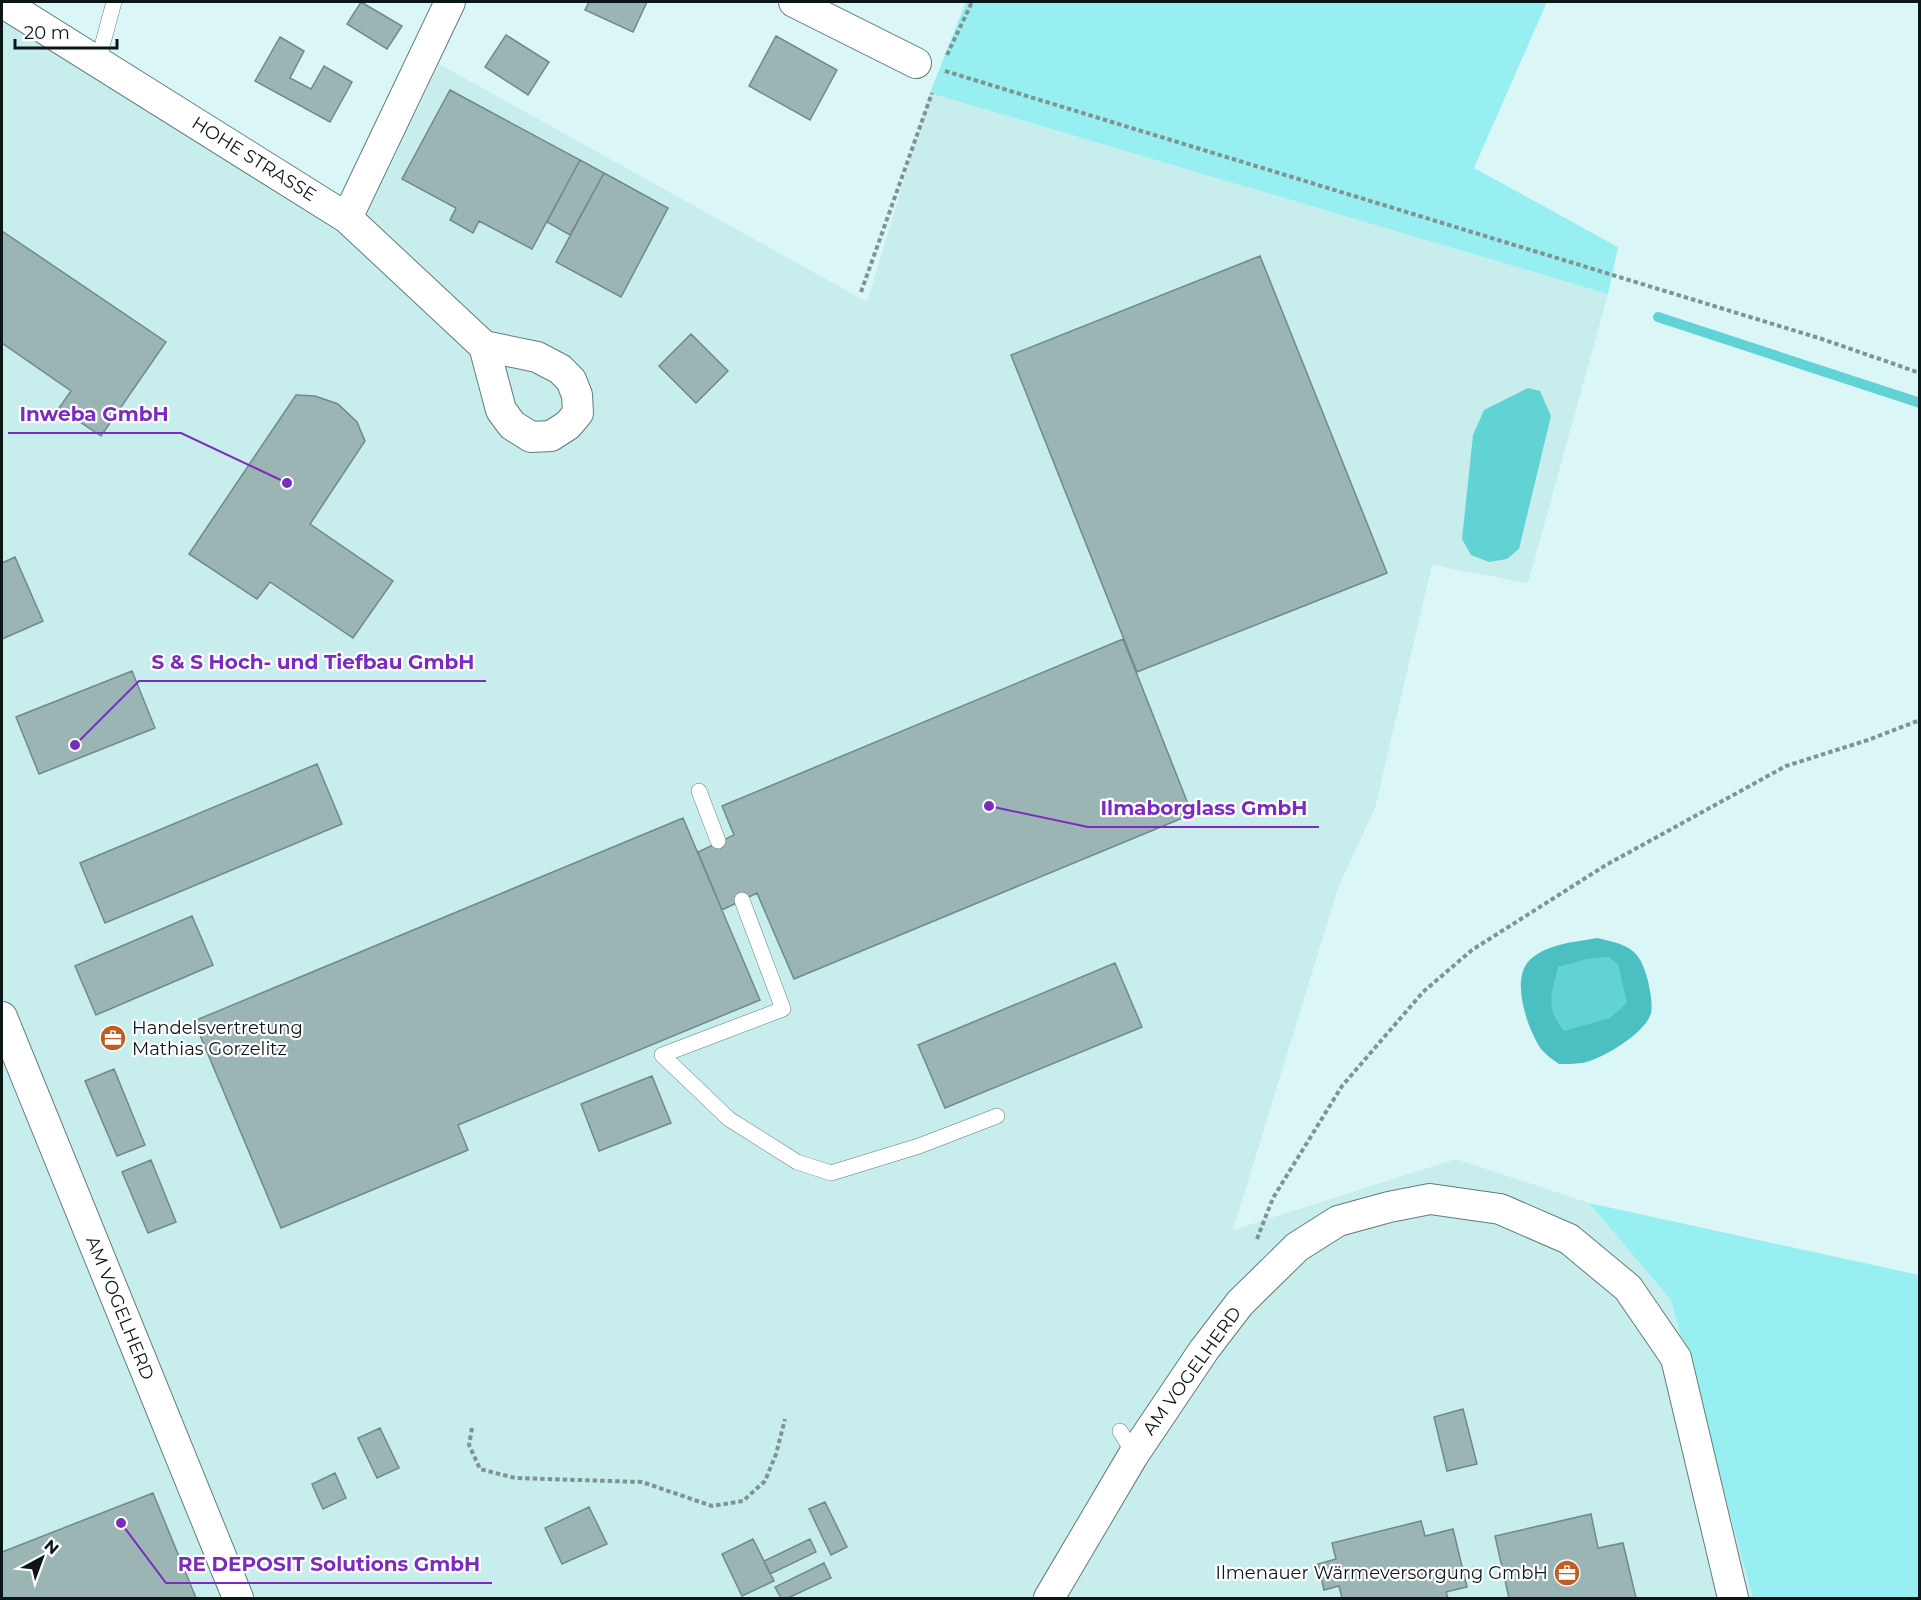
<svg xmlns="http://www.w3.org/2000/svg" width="1921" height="1600" font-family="Montserrat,sans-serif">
<rect width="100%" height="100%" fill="#dbf6f6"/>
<!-- built -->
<path fill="#c8eded" d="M2,15L356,238L439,64L867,302L930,93L1608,294L1528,583L1432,565L1375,808L1338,888L1233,1230L1456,1159L1589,1203L1671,1300L1753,1598H2Z"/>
<!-- green -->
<path fill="#97eff1" d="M966,2H1547L1474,168L1618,247L1608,294L930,93Z
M1589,1203L1919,1275V1598H1753L1671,1300Z"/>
<!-- forest -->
<path fill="#4bbfc2" d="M1597,938C1628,945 1640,948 1648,981C1650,992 1653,1002 1651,1013C1646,1033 1601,1060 1582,1063C1574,1064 1566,1064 1559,1064C1553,1060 1546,1055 1541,1049C1528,1030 1511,982 1528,962C1544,944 1575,942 1597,938Z"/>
<!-- water -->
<path fill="#61d3d5" d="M1528,388L1540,391L1551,416L1519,549L1507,559L1489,562L1471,555L1462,539L1473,435L1484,410Z
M1608,957L1618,964L1627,1003L1610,1018L1564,1031C1545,1007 1551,996 1558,967L1587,959Z"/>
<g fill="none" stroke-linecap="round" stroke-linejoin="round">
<!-- stream -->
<path stroke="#61d3d5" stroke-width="10" d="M1658,317L1920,403"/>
</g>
<!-- building -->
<path fill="#9bb5b5" stroke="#708989" stroke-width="1.5" d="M361,2L402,26L387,49L347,24Z
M589,2H647L633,32L585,10Z
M506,35L549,62L528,95L485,67Z
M776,36L837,70L810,120L749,86Z
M280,37L304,51L290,78L311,89L324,66L352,82L330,122L255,81Z
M450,90L580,160L532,249L479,221L473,233L450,220L456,208L402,179Z
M580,160L604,173L570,235L547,222Z
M604,173L668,208L621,297L556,262Z
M2,231L166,342L101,436L59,408L71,391L2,343Z
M1260,256L1387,573L1137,672L1011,355Z
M691,334L728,371L696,403L659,366Z
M296,395L315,396L338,404L357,422L365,441L310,524L393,581L353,638L270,582L257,599L189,554Z
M15,557L43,621L2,639V563Z
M1123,639L1192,814L794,979L757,893L722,910L698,852L734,835L722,806Z
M132,671L155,728L39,774L16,717Z
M317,764L342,824L105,923L80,863Z
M683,818L760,1000L458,1125L468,1150L281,1228L194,1021Z
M192,916L213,965L96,1015L75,966Z
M1115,963L1142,1027L945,1108L918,1045Z
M114,1069L145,1145L117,1156L85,1081Z
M652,1076L671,1123L599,1151L581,1104Z
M151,1160L176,1222L148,1233L122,1172Z
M1463,1409L1477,1464L1447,1471L1434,1417Z
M380,1428L399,1468L377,1478L358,1438Z
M335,1473L346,1498L323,1509L312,1484Z
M153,1493L196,1598H2V1552Z
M825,1502L847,1547L831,1555L809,1509Z
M589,1507L607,1544L562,1564L545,1528Z
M1591,1514L1598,1548L1623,1543L1636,1598H1509L1495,1536Z
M1421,1521L1425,1536L1453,1529L1467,1587L1446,1592L1448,1598H1342L1339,1586L1324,1590L1318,1564L1336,1559L1332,1543Z
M753,1539L774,1581L742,1596L722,1554Z
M810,1539L816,1552L770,1574L764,1561Z
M824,1563L831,1578L788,1598H781L775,1587Z"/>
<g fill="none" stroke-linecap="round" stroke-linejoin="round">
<defs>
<path id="lane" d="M98,61L114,2
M699,791L718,841
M742,900L783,1009L662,1055L729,1119L797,1162L831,1173L919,1146L997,1116
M1120,1431L1134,1454"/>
<path id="street" d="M2,2L347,218L484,346L537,357L560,369L571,380L577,395L578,413L568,425L551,436L531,437L512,425L501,410L484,346
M794,2L916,63
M347,218L450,2
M2,1017L238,1598
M1049,1598L1134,1454L1204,1350L1240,1303L1297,1247L1338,1221L1389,1207L1430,1199L1500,1209L1569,1239L1628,1288L1676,1358L1733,1598"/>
</defs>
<!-- lane casing -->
<use href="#lane" stroke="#637b7b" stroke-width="16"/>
<!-- street casing -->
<use href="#street" stroke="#637b7b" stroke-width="32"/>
<!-- path -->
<path stroke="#809393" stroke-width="4" stroke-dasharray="4.5 3" stroke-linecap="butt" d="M947,55L972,2
M945,71L1822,339L1920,373
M861,292L932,93
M1257,1239L1273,1198L1342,1086L1423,992L1472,950L1606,865L1786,766L1868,740L1920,720
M472,1428L469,1445L480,1469L515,1478L642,1482L712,1506L743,1501L765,1481L776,1454L785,1419"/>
<!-- lane -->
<use href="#lane" stroke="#fff" stroke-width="15"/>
<!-- street -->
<use href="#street" stroke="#fff" stroke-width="30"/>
</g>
<!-- icons -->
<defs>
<symbol id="office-disc" viewBox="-11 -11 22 22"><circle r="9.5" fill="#c05d23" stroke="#fff"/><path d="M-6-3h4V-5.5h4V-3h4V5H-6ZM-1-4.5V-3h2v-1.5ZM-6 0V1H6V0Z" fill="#fff"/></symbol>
</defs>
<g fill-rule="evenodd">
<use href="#office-disc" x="98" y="1023" width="30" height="30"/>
<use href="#office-disc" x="1552" y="1558" width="30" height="30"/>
</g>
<g text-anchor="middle" stroke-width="4.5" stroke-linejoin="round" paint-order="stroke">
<!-- street labels -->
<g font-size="18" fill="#0c1616" stroke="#fff">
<text transform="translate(254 159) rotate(32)" y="6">HOHE STRASSE</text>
<text transform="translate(120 1308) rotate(68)" y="6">AM VOGELHERD</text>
<text transform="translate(1192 1371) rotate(-54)" y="6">AM VOGELHERD</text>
</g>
<!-- poi labels -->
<g font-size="18" fill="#0c1616" stroke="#fff" text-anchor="start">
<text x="132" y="1034">Handelsvertretung<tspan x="132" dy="21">Mathias Gorzelitz</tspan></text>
<text x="1548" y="1579" text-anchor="end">Ilmenauer Wärmeversorgung GmbH</text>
</g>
</g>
<!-- callouts -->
<path fill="none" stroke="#7b2cbf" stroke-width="2" d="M287 483L181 433H8M75 745L139 681H486M989 806L1088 827H1319M121 1523L166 1583H492"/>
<g fill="#7b2cbf" stroke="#fff" stroke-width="2">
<circle cx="287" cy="483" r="6"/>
<circle cx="75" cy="745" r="6"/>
<circle cx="989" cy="806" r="6"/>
<circle cx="121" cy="1523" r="6"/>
</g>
<g font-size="20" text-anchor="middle" font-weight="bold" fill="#7b2cbf" stroke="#fff" stroke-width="4.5" stroke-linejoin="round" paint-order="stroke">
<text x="94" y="421">Inweba GmbH</text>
<text x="313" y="669">S &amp; S Hoch- und Tiefbau GmbH</text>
<text x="1204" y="815">Ilmaborglass GmbH</text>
<text x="329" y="1571">RE DEPOSIT Solutions GmbH</text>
</g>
<!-- border -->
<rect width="1921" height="1600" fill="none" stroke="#0c1616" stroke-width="6"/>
<!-- north arrow -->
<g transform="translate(42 1558) rotate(41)" stroke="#ffffff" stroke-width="4.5" paint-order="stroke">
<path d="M0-4.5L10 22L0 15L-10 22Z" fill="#0c1616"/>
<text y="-9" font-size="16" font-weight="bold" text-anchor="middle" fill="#0c1616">N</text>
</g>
<!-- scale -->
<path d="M15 39v9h102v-9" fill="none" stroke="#0c1616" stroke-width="3"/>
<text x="24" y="39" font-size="18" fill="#0c1616" stroke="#ffffff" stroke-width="4.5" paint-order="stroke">20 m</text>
</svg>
